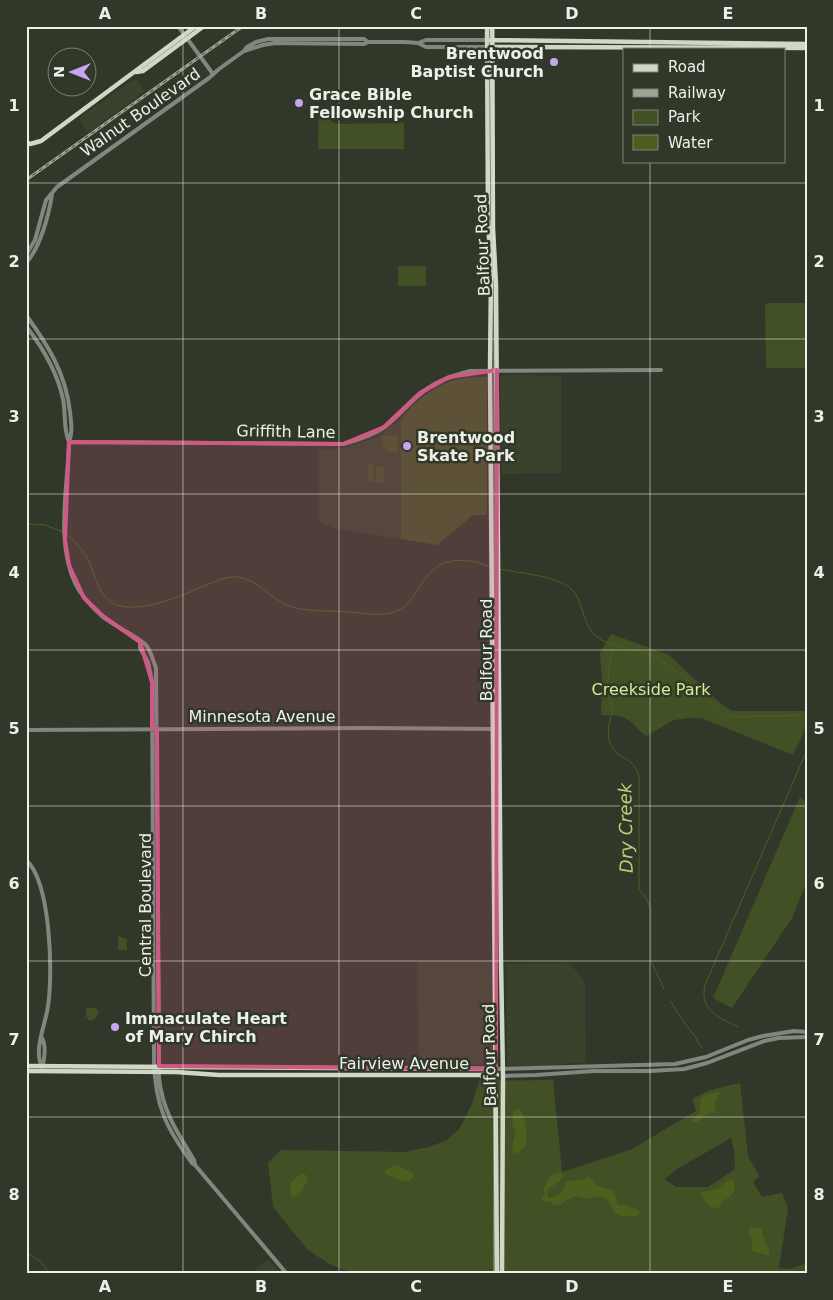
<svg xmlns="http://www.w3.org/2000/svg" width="833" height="1300" font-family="'DejaVu Sans',sans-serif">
<rect width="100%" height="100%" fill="#323829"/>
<!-- built -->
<path fill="#3a412c" d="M133,80L137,81L145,91L88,133L79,118Z
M534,375L561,376V473L502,474L500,377L504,375Z
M401,419V539L336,529L318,521L319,450L344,448L361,443L377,437Z
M417,962H489L492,964L493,1061L489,1065L446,1064L419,1066Z
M570,963L585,983L586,1062L543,1066H509L507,1062L506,964Z
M268,1259L282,1274H251Z"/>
<!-- green -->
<path fill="#425025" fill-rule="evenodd" d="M319,108L332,122L337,124L404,123V149H318Z
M400,266H425L426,267V286H398V267Z
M768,303H807V368H767L766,366L765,305Z
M487,377V515H473L437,545L401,539V419C415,401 436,384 459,379C468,377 477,377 487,377Z
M396,435L398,437V453L390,452L384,448L382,436Z
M368,464H374V481H368Z
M376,467H384V482H376Z
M611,634L669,655L719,702L732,711H807V725L793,755L701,718H688L674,720L646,736C628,720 628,714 601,715L602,679L600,653Z
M800,797L807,803V882L792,918L732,1008L713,998Z
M118,936L127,939V950H118Z
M86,1008H95L99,1012L94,1020H88V1017H86Z
M553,1080L562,1172L630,1150L696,1111L692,1099L710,1090L740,1083L748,1156L759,1176L753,1182L762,1197L782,1193L788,1209L779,1268L791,1269L807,1263V1274H355L329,1264L307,1249L273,1207L268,1163L281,1150L405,1152L429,1147L447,1140L460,1128L472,1104L479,1081ZM731,1138L734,1150L735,1169L708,1187H676L665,1179L677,1169Z"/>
<!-- water -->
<path fill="#4c5f1e" d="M443,429L449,437L440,443L435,435Z
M721,1091L715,1100L716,1107L714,1113L707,1114L699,1121L693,1123L692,1120L700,1112L701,1098L706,1095Z
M518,1108C528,1119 525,1130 527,1143L522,1150L514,1154C510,1148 514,1139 516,1132L512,1124L513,1112Z
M397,1165L413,1173L414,1176L409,1181H403L385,1174V1171L392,1166Z
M561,1172L563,1175L560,1181L547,1190L548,1198L554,1197L564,1190L566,1181L581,1180L588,1176L598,1186L611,1189L615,1194L618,1205H625L639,1210L640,1211L638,1216H622L614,1213L611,1204L601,1196L587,1199L576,1196L568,1199L560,1205H554L549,1201H542L541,1198L545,1195L543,1190L550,1175Z
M301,1173L306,1175L308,1180L299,1195L293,1197L291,1196L290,1184Z
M729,1179L734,1181L735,1189L730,1197L721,1202L719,1208C711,1209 704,1201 701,1195L702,1192L719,1188Z
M752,1227L762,1229C763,1239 769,1246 770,1256L751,1251L752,1241L748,1230Z"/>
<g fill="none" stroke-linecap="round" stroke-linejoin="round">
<!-- stream -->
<path stroke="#4c5f1e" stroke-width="1" d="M26,524L45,525L63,532
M66,534C75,542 82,549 88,559C95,573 98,599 117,605C142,613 182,596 204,586C214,582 225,576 238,577C257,579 270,598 287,605C306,613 329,610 350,612C362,613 379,616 391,613C425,606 416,554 470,561C478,562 487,566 495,568
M499,569C519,573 549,575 566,585C585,596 580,622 596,636C610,649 642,648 660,660C676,670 691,682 704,696C709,702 713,709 720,713C724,716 729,716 734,717L807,715
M613,645C610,665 603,690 613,709C608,726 603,744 621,756C630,761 636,765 639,776V888L646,898L651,909V961L664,989
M671,1002C680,1019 693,1032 702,1048
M738,1027C719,1017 699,1011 705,985L807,750
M26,1077V1076
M26,1252L41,1262L50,1274"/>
<!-- minor -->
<path stroke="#83867e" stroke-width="4" d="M178,26L213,74
M418,43L426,40H487
M244,51L263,45L275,43L364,44L368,42H405L418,43L426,47H487
M26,255L35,240L46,200L57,187L209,78L219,69L244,51L247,47L256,42L268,39H364L368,42
M26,263C40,248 49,215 52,194
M26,315C48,345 66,374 70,412C71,422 73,432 69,442C68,486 55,544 76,585C82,597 93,608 103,617C116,627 132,633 145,644C151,650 153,661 156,668L159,1078C163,1112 177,1132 194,1160L195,1165
M26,326C43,348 57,371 63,399C66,413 63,429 69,442
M69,442L343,444C358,440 371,436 383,428C396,419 406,406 418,396C433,382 451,376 470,371L661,370
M140,642V648L148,662L152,682L154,1061C155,1105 166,1128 192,1163L195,1165L287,1274
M26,730L366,728L499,729
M26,860C51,882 53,974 48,1006C46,1023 33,1051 42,1066
M42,1038C46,1045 45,1059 42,1067
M496,1069L675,1064L706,1057L748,1040L763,1036L794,1031L807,1032
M503,1076L536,1075L594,1071H650L684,1069L707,1063L764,1041L779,1038L807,1037"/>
<!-- major -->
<path stroke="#d1d7c7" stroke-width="4.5" d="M487,26L488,219L491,276L490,370L497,1274
M492,26L493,228L496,284L501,960L503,1076L502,1274
M491,40L807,44
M490,47L807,48
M136,72L143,71L204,26
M26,142L30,144L41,141C93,103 144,64 196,26
M26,1066L496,1069
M26,1071L176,1072L219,1075H497
M482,1076L490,1081L494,1090"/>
<defs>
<path id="rail" d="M26,180L243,26"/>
</defs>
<!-- rail casing -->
<use href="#rail" stroke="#9ea397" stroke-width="3"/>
<!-- rail -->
<use href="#rail" stroke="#323829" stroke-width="1" stroke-dasharray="4" stroke-linecap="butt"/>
</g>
<!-- marked area -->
<path fill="#cf5985" fill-opacity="0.2" stroke="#cf5985" stroke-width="4" stroke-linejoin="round" d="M497,370L496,1069L159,1066L157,729H152V682L140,642L104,617L84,598L69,565L65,540L69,442L343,444L384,427L420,393L449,377Z"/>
<!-- grid -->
<path fill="none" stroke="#ecf0e7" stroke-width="1" stroke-opacity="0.55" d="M183,26V1274M339,26V1274M494,26V1274M650,26V49M650,161V1274M26,183H807M26,339H807M26,494H807M26,650H807M26,806H807M26,961H807M26,1117H807"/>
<!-- markers -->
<g fill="#c6a6f0" stroke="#323829" stroke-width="2">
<circle cx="554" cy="62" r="5"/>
<circle cx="299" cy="103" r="5"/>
<circle cx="407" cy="446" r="5"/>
<circle cx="115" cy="1027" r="5"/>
</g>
<g text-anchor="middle" stroke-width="5" stroke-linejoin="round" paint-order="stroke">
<!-- poi labels -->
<g font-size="16" font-weight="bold" fill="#ecf0e7" stroke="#323829" text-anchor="start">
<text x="544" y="59" text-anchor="end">Brentwood<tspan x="544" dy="18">Baptist Church</tspan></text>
<text x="309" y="100">Grace Bible<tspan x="309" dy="18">Fellowship Church</tspan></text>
<text x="417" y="443">Brentwood<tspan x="417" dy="18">Skate Park</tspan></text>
<text x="125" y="1024">Immaculate Heart<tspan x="125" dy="18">of Mary Chirch</tspan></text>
</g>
<!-- street labels -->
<g font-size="16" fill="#ecf0e7" stroke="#323829">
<text transform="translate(140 112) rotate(-35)" y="6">Walnut Boulevard</text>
<text transform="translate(482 245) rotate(-92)" y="6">Balfour Road</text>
<text transform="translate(286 431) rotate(1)" y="6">Griffith Lane</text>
<text transform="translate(486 650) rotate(-90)" y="6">Balfour Road</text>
<text x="262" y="722">Minnesota Avenue</text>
<text transform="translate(145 905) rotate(-90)" y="6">Central Boulevard</text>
<text transform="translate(489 1055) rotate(-91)" y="6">Balfour Road</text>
<text x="404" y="1069">Fairview Avenue</text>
</g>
<!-- park labels -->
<g font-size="16" fill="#d0ef93" stroke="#323829">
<text x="651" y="695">Creekside Park</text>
</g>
<!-- water labels -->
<g font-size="18" font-style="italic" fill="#b5d377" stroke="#323829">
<text transform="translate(626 828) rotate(-91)" y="6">Dry Creek</text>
</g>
</g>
<!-- border -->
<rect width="833" height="1300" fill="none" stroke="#323829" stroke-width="55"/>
<!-- legend -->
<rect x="623" y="48" width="162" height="115" fill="#323829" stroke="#7c8275"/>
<rect x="633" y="64" width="25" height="8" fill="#d1d7c7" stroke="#7c8275"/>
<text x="668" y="72" font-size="15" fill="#ecf0e7">Road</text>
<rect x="633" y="89" width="25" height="8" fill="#9ea397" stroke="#7c8275"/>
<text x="668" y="98" font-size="15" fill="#ecf0e7">Railway</text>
<rect x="633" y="110" width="25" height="15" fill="#425025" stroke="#7c8275"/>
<text x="668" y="122" font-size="15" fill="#ecf0e7">Park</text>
<rect x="633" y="135" width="25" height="15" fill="#4c5f1e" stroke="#7c8275"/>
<text x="668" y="148" font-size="15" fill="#ecf0e7">Water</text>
<!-- north arrow -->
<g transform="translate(72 72) rotate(270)"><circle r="24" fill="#323829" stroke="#7c8275"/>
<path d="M0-4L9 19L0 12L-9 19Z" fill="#c6a6f0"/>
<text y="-8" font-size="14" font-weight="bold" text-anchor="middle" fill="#ecf0e7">N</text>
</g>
<rect x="28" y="28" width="778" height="1244" fill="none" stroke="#ecf0e7" stroke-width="2"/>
<g font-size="16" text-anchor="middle" font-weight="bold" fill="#ecf0e7">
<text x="105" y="19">A</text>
<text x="261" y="19">B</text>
<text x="416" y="19">C</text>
<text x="572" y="19">D</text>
<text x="728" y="19">E</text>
<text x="14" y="111">1</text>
<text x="819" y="111">1</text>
<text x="14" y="267">2</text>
<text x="819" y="267">2</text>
<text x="14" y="422">3</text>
<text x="819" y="422">3</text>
<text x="14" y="578">4</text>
<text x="819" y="578">4</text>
<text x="14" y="734">5</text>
<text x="819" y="734">5</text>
<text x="14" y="889">6</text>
<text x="819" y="889">6</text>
<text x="14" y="1045">7</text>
<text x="819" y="1045">7</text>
<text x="14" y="1200">8</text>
<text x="819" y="1200">8</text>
<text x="105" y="1292">A</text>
<text x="261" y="1292">B</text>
<text x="416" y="1292">C</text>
<text x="572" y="1292">D</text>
<text x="728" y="1292">E</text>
</g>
</svg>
